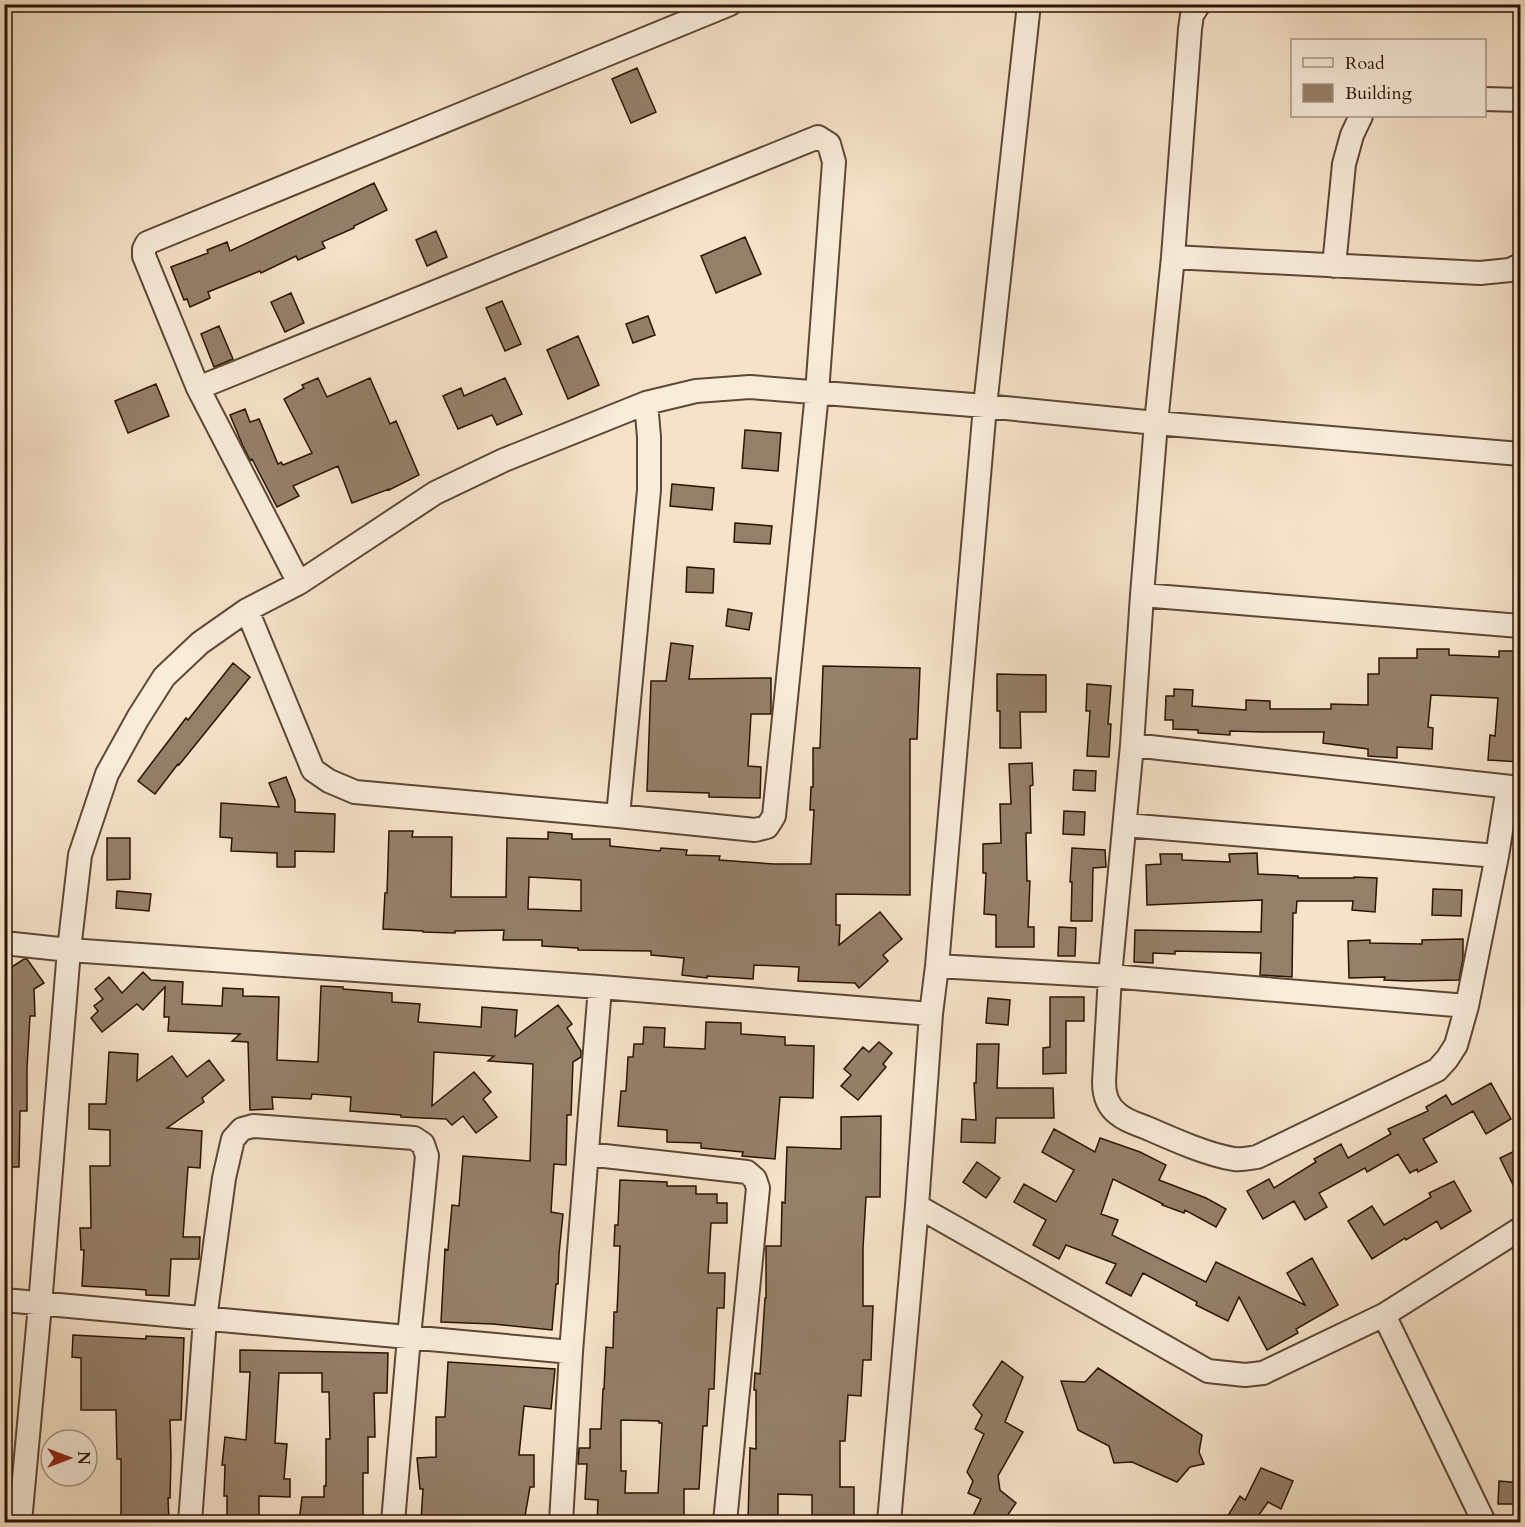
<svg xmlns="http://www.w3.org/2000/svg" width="1525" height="1527" font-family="Cardo,serif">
<rect width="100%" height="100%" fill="#f5e2c8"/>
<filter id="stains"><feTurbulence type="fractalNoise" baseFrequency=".00333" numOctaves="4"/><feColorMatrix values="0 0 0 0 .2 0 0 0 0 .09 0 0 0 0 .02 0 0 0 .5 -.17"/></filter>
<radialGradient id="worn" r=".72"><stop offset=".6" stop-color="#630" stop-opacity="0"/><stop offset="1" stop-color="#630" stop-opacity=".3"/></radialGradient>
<!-- building -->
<path fill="#947f69" stroke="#2b1302" stroke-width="1.5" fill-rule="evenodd" d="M637,68L656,112L631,123L612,79Z
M374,183L387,210L354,226V228L322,242L325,248L298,260L296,256L261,273L260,271L208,292L210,298L190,307L187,299L184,300L171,267L208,253L207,250L227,242L230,251Z
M436,231L447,257L427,266L416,240Z
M745,237L761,274L716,293L701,256Z
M291,293L304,323L285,332L271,302Z
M502,301L521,344L505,351L486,308Z
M648,316L655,335L633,343L626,324Z
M219,326L233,359L214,367L201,334Z
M578,336L599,385L568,399L547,350Z
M318,378L327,397L370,378L390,424L396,421L419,475L389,490V489L352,503L338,466L293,486L299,496L277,507L252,459L250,460L243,446L230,415L245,409L250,422L259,419L278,464L281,462L283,465L312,453L284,399L304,388L302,385Z
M505,378L522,414L497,425L492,415L458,429L443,396L461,388L464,396Z
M156,384L169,416L128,433L115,401Z
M745,430L781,433L778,471L742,468Z
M672,484L714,488L712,510L670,506Z
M735,523L772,526L770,544L734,542Z
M687,567L714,569L713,593L686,592Z
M728,609L752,613L749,630L726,626Z
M671,643L693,646L689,679L771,678V714H751L748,766L761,767L760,798L709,797V793L647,791L651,681H666Z
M1417,649H1449V655L1499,657V651H1521V762L1488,760L1490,735L1495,736L1498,698L1431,695L1428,727L1433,728L1432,749L1397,747V758L1368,756V749L1323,743L1324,732H1262L1230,731V735L1198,733V730L1173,729V720H1165L1166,696H1174V689L1193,690L1192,706L1246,710V700L1270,701V709H1331V704L1368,705V674H1379V658H1417Z
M233,663L250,677L179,765L178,764L155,794L138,781L186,718L188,720Z
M823,666L920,668L917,739H910V895L836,894V925H840L839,945L880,912L902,939L883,955L888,961L859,988L855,983L798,981L799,967L754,965L753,979L707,976V978L682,975L684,958L651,955V951L578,950V948L542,946V940H503L504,930L455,931V933L423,932V931L383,929L385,893H387L389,831H413L412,837H452L451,897H506L507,838L548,839V832L572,834V839H610V846L660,851L661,848L687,850L686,855L720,856L719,860L774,864H811L814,810H810L811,787H813V748H820ZM529,877L581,880V911L528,909Z
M997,674L1046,675V712H1020L1021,748H1000V711H997Z
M1087,684L1111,686L1108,724H1111L1109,757L1087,756L1090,711H1086Z
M1032,763L1033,785L1030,786L1031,833H1026L1027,881H1030L1028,927H1034V947H996V915L984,914L986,873H983V844L1001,843L1000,804H1011L1009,764Z
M1074,770L1096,771L1095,791L1073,790Z
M286,777L295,800V812L335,814L334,852L295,851V867H277V853L231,851L232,838L220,837L221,803L279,807L269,783Z
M1064,811L1085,812L1084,835L1063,834Z
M107,838H130V879L107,880Z
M1072,848L1105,850L1106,867L1093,868L1092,921H1071L1072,882H1070Z
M1257,853L1258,874L1298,876V878H1354V877L1377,878L1375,912L1352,910L1353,901H1297L1296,913H1293L1292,977L1260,975L1261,953L1175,951V954L1153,953V963L1134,962L1135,930L1261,932L1262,900L1147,905L1146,865L1161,864L1160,854H1182V860L1230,862L1229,854Z
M1433,889L1462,890L1461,916L1432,915Z
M117,891L151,894L149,911L116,908Z
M1059,927L1076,928L1075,956H1058Z
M1463,939V959L1459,980L1408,981L1384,980L1385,977L1349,978L1348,941L1370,940V943L1422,944V940Z
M24,959H27L44,983L34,989L35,1016H30L27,1068V1111H20L19,1167H4V972Z
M143,972L151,980L183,982L182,1004L222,1006L223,988L243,989V996L279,997L277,1060L318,1062L321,986L343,987V989L392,993V1002L420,1004L418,1022L481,1027L482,1007L517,1010L515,1037L558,1005L572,1024L567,1028L581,1051V1057L573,1062L571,1115H567L566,1165L554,1164L551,1212L563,1214L559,1254L558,1284H556L552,1330L493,1324L441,1322L445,1249L448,1250L452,1205L459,1206L463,1156L530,1161L533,1064L488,1061L494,1056L434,1052L432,1106L474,1072L491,1092L483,1099L497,1117L476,1133L463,1116L452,1125L446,1119L401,1117V1115L350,1111L351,1097L312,1094L311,1099L272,1097L273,1109L250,1110L248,1042L232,1041L240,1034L168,1031L169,1017H164L165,987L143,1010L137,1004L102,1032L91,1018L98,1011L94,1006L103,999L95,989L109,977L122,993Z
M1050,997H1084V1021H1066V1073L1043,1074V1048L1050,1047Z
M988,998L1010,1000L1008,1025L986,1023Z
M706,1022L741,1023V1034L785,1037V1045L814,1046L813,1098L780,1097L775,1159L742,1156L743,1152L701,1148V1143L667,1142V1130L618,1126L621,1091H626L628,1057H633L634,1044H643L644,1027L665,1028L664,1047L705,1049Z
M879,1042L892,1053L883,1064L886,1067L858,1100L841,1086L851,1075L844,1069L863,1047L869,1052Z
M977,1044H999L997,1088H1053L1054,1118H996L995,1143L961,1142L962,1119L976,1120L974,1083H976Z
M109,1052L138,1054L137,1081L172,1056L187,1077L209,1060L224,1080L202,1098L204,1102L167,1128L202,1131L200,1168L188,1167L183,1237H200L199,1259H171L169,1296L146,1295V1290L135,1289L82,1286L84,1250H81L80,1228H91L90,1166H110V1130L89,1129V1104H106Z
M1491,1083L1511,1119L1486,1134L1473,1111L1423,1139L1437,1162L1418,1172L1417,1169L1410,1173L1398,1154L1367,1172L1365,1168L1319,1193L1327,1207L1305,1220L1294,1201L1263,1219L1247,1191L1269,1179L1274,1188L1316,1162L1314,1159L1341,1144L1348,1158L1391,1134L1388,1129L1428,1111L1426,1107L1446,1095L1452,1105Z
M881,1116L880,1197H866L863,1248V1306H873L871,1360H863L861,1396L848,1395L845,1441H840V1487H854V1522H812V1495L778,1494V1522H748L750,1448L756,1449V1390H754L755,1373L760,1374L765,1298H766V1246H781L782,1202L785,1203L787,1147L841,1149V1117Z
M1054,1129L1095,1152L1100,1138L1140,1152L1166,1165L1159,1180L1206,1198L1226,1209L1216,1227L1185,1210L1184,1213L1162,1205L1163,1204L1113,1179L1101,1214L1118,1220L1112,1235L1206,1282L1216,1262L1305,1305L1287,1273L1312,1258L1338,1305L1296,1329L1298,1333L1267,1350L1239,1297L1228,1321L1196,1305L1197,1302L1143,1273L1131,1296L1106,1283L1116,1264L1066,1245L1059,1259L1033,1245L1046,1220L1014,1202L1024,1184L1056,1202L1074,1170L1042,1152Z
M1521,1148V1201L1500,1158Z
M977,1162L1000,1178L986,1198L963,1182Z
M620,1180L667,1182V1186H696V1194H717V1203H727V1223H711L708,1273H725L724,1308H717L714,1389H709L707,1426H703L699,1489H684V1522H597L598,1500L585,1499L587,1464H578L579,1448H590V1429H601L603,1389H604L606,1347L613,1348L614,1312H617L620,1246H614L615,1225H618ZM621,1420L659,1421V1423H662L658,1493H625L626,1471H621Z
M1454,1181L1471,1211L1441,1229L1437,1221L1406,1240L1405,1238L1372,1259L1348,1221L1372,1206L1384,1225L1431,1197L1429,1193Z
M73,1335L146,1339V1336L184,1338L181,1420H170L171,1457L170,1498H168L169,1522H121V1459H117L116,1410H81V1358L72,1357Z
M240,1350L388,1353L387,1393H374L375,1437H368V1473H363V1522H299L302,1497H324V1486H326V1439H330L329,1392H322V1373H279L275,1443L287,1444L284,1479H290V1497L259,1496V1522H227V1496H224L225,1465H222L225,1437L246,1440L250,1372H240Z
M1002,1361L1023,1377L1005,1422L1023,1432L998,1476L1000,1490L1016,1503L1003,1522H970L981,1499L968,1493L973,1481L967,1472L984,1434L975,1429L982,1415L973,1405Z
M448,1362L555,1369L551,1409L524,1406L519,1455H534V1487H530L524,1522H505L463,1516L462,1522L421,1521L423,1489H420L417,1458L436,1457V1417H445Z
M1098,1368L1202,1435L1199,1452L1204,1464L1190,1467L1177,1482L1132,1462L1114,1463L1109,1446L1078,1430L1061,1381L1085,1382Z
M1261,1468L1293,1481L1281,1509L1268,1502L1254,1522H1224L1240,1496L1245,1500Z
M1499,1481L1521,1483V1504H1498Z"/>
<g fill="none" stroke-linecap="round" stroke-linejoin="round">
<defs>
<path id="street" d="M1199,4L1192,15L1190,29L1173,257L1156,423L1142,595L1132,745L1110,976L1104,1082C1104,1095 1107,1106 1118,1114C1126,1121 1137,1124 1147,1128C1172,1139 1208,1155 1234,1159C1242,1160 1250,1158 1257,1157L1437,1070L1447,1059L1456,1045L1467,1006L1497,856L1508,787
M1484,99L1520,100
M1173,257L1480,273L1510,270L1520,265
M1334,266L1344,164L1352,135L1361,116
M198,388L818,137L829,144L834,162L817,393L774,816L767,827L755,830L618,816L355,792L329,781L313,770L247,610
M299,583L198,388L144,256V249L147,243L730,4
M1142,595L1520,626
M1132,745L1520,788
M618,816L649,490V437L646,403
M1125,825L1497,856
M4,943L69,950L600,987L931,1014
M937,966L1110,976L1467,1006
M587,1154L747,1172L755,1179L758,1188L725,1522
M917,1206L1208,1371L1245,1375L1263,1373L1384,1315L1520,1229
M4,1300L571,1352
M1384,1315L1484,1522
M20,1522L40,1305L69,950L80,855L107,774L138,718L164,677L200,643L247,610L299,583L435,493L504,460L646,403L696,391L750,387L985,406L1156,423L1520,454
M190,1522L205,1319L224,1178L233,1139L242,1129L253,1126L414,1138L423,1144L427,1156L409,1337L393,1522
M561,1522L571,1352L600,987
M889,1522L917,1206L931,1014L937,966L985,406L1029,4"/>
</defs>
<!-- street casing -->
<use href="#street" stroke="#5e4734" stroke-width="26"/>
<!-- street -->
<use href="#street" stroke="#f8ecdb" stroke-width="22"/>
</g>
<!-- margin -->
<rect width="1525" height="1527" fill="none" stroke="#f5e2c8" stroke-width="24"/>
<rect x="6" y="6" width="1513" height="1515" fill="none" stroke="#2b1302" stroke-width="3"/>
<rect x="12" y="12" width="1501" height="1503" fill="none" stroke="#2b1302" stroke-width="1.5"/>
<!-- legend -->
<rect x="1291" y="39" width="195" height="78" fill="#f8ecdb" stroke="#a69584" stroke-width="1.5"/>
<rect x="1303" y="58" width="30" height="9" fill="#f8ecdb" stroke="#a69584" stroke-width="1.5"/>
<text x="1345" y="69" font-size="18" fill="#2b1302">Road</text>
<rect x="1303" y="84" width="30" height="18" fill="#947f69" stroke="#a69584" stroke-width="1.5"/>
<text x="1345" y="99" font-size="18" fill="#2b1302">Building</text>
<!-- north arrow -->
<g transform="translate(69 1458) rotate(90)"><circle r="28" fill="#f8ecdb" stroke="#a69584" stroke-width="1.5"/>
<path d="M0-4.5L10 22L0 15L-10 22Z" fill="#8f2418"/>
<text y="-9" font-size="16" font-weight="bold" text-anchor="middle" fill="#2b1302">N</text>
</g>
<rect width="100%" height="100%" filter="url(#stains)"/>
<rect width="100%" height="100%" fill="url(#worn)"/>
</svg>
